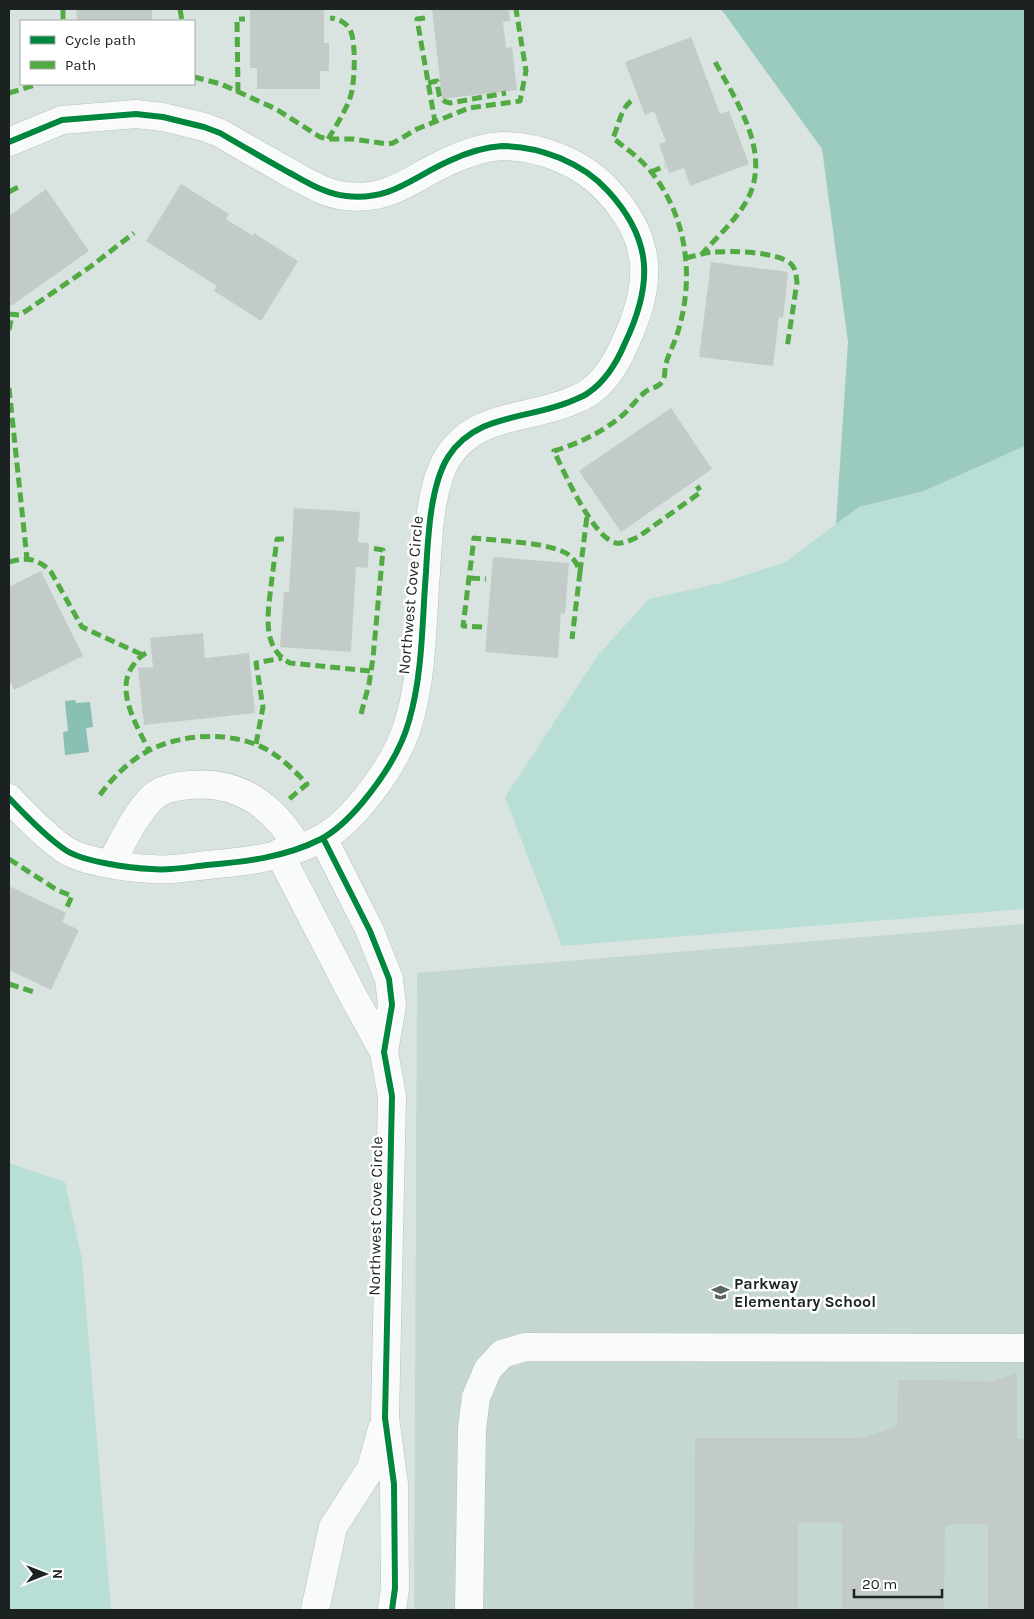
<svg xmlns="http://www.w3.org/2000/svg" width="1034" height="1619" font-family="Karla,sans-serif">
<rect width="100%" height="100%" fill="#d9e4e1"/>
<!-- built -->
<path fill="#c4d7d3" d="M1025,924V1610H414L417,973Z"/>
<!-- green -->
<path fill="#b8ded5" d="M1025,446V909L562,946L505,797L599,654L649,599L721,583L786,562L859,507L924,491Z
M9,1163L65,1182L82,1260L111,1610H9Z"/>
<!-- forest -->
<path fill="#9bcabf" d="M721,9H1025V446L924,491L859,507L836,524L848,342L822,149Z"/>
<!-- water -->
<path fill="#88c0b4" d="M75,700L76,703L90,702L93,727L86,728L89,752L65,755L63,732L68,731L65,701Z"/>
<!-- building -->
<path fill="#c3cbc9" d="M76,9H152V21H77Z
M250,9H324V43H329V71H320V89H257V68H250Z
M432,9H509L510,21L503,22L506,48L512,47L517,90L442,99Z
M691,37L720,114L729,111L749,164L690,186L684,168L669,173L659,144L666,142L654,111L645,115L625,62Z
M181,184L229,214L226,219L253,236L254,233L298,261L261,321L214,291L217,286L146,241Z
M46,189L89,251L11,306L9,303V216Z
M711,262L788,272L783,318L779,317L773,366L699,357Z
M671,408L712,469L621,532L579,471Z
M294,508L360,512L358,542L369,543L368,568L356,567L351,652L280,647L284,592H289Z
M493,557L569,563L565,614L561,613L558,658L485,652Z
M41,571L83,656L14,690L9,679V587Z
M203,633L205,658L249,653L255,713L144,725L138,668L153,667L150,638Z
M9,886L66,913L62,922L79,930L51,990L9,970Z
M1017,1373V1439H1025V1610H988V1524H952L945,1526L944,1610H842V1523L798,1522V1610H694L695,1438H863L897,1427L898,1380L992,1381Z"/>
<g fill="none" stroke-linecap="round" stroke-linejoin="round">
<defs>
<path id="minor" d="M9,142L62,120L136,114L163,117L204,127L220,133C242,146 265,159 288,172C307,182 325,194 346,196C391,201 411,178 449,161C464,154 485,147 502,146C540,146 583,163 608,191C653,240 653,284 625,343C617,362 606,381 588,393C584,396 579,398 574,400C530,420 477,412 448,457C430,486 428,538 426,572C422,621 423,673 409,721C401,750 382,779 362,803C351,816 338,830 321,839C286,857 245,862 207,865C189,867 169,871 152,869C129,868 86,862 67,851C48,839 25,815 9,798
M323,838L370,931L389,979L392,1005L384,1052L392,1096L385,1418L394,1484L395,1588L392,1610
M279,853L352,994L384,1052
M111,863C124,840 135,814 154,796C163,788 178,786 190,785C239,780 275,807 298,848
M315,1610L333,1527L371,1468L382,1429
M469,1610L472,1429L476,1397L488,1369L502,1354L525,1347L1025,1348"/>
</defs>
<!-- minor casing -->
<use href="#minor" stroke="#b9c1bf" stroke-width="29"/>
<!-- minor -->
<use href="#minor" stroke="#f9fbfa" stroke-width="28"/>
<!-- quiet -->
<path stroke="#52aa43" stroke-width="5" stroke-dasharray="10 5" stroke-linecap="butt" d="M63,9V21
M180,9L182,21
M425,18L417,19L435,122
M194,77L221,84L276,109L320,137L328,139H353L387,144L393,143L417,129L469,108L520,101L526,71L516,9
M428,83L437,81C439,92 437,101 450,103L506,93
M238,92L237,19H245
M9,93L38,84
M631,101C620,110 619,125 613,138C624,147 637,156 647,167C691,217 697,291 671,350C669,355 667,359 666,364C664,370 666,377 662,382C658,388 650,388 645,392C638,398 631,407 624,414C603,432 580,443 554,451C564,472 593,538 616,543C623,544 631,540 638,537L701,492L697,486
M328,139C336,126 345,112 350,98C355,85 356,45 351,32C348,24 339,18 330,18
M651,172L665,166
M9,192L18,187
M701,255C716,238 735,221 746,202C774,153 735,100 713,58
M686,258C695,256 704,253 713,252C731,251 777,251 791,264C796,269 796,275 797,282L787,348
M9,314L19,315L26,311L90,267L134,233
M9,330L12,315
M9,388L27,559
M284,539H277C275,554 273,570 271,586C268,613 261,648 290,663L371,671
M9,562C26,557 38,558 51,572L82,627L143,655
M580,572L587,516
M470,578L486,579
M482,627L463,626L474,538C496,541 555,542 570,556C575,560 578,566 580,572L572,639
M146,653C139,657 136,661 132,667C115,692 138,727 149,751
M361,714L369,684L373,658L383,550L371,548
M256,744L263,707L256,663L282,658
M100,795C110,781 125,765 141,755C173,735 219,731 255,744C276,752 292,768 307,784L288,800
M9,859L57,890L72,896L67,907
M9,984L34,992"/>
<defs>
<path id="cycleway" d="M9,142L62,120L136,114L163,117L204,127L220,133C242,146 265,159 288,172C307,182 325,194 346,196C391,201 411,178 449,161C464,154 485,147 502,146C540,146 583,163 608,191C653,240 653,284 625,343C617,362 606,381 588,393C584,396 579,398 574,400C530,420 477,412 448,457C430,486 428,538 426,572C422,621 423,673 409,721C401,750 382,779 362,803C351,816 338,830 321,839C286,857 245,862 207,865C189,867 169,871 152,869C129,868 86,862 67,851C48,839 25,815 9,798
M323,838L370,931L389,979L392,1005L384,1052L392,1096L385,1418L394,1484L395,1588L392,1610"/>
</defs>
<!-- cycleway casing -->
<use href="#cycleway" stroke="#fff" stroke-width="9"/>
<!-- cycleway -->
<use href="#cycleway" stroke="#00873e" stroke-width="6"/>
</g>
<!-- icons -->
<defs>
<symbol id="school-bare" viewBox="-9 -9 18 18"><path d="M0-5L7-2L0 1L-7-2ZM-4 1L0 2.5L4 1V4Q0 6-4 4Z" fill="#5e6664" stroke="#fff" stroke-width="2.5" paint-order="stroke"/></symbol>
</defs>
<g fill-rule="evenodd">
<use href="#school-bare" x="708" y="1280" width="25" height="25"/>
</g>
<g text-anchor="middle" stroke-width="5" stroke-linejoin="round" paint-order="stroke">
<!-- street labels -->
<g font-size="16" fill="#1b2221" stroke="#fff">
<text transform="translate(410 595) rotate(-85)" y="6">Northwest Cove Circle</text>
<text transform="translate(375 1216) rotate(-89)" y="6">Northwest Cove Circle</text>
</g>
<!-- poi labels -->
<g font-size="16" font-weight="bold" fill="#1b2221" stroke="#fff" text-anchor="start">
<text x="734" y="1289">Parkway<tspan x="734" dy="18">Elementary School</tspan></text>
</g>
</g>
<!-- border -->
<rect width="1034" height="1619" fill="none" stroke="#1b2221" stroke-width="20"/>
<!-- legend -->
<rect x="20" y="20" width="175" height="65" fill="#ffffff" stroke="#a4a7a6"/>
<rect x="30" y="36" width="25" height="8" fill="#00873e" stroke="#a4a7a6"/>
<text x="65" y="45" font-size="15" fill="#1b2221">Cycle path</text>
<rect x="30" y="61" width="25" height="8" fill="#52aa43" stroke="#a4a7a6"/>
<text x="65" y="70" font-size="15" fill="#1b2221">Path</text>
<!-- north arrow -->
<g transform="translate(45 1574) rotate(90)" stroke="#ffffff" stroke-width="4" paint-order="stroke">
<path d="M0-4L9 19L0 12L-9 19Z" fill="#1b2221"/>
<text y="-8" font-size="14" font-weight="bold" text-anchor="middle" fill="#1b2221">N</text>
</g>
<!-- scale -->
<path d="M854 1589v8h88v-8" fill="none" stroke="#1b2221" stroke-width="2.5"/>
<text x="862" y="1589" font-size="15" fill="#1b2221" stroke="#ffffff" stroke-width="4" paint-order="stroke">20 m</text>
</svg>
